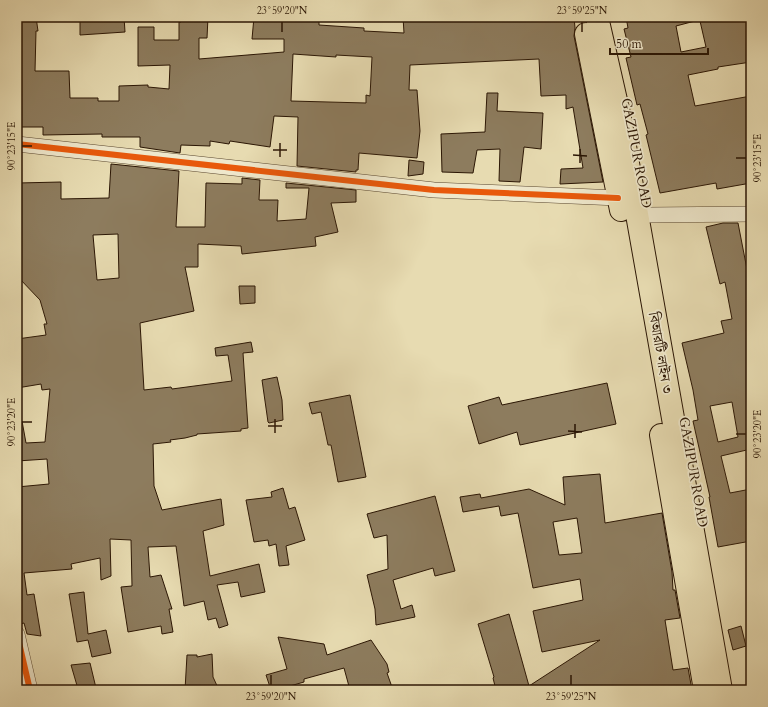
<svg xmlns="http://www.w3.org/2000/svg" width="768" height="707" font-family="Cardo,'Noto Serif Bengali',serif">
<rect width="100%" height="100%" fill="#e7dbb1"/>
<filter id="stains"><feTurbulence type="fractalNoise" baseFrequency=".005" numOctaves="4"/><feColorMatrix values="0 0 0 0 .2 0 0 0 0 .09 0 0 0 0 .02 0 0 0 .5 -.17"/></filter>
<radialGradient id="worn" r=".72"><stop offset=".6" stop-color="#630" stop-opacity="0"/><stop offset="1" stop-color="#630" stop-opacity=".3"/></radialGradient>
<!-- building -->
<path fill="#8d7c5e" stroke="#2b1604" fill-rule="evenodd" d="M17,17H36L38,31H36L35,71H69L70,98H98V101H119V86L148,85V87L169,89L170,65L138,66V27H154V40H179V22H181V17H208L207,38H199V59L284,52V39H252L254,17H319V25L364,28V31L404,33L403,17H574L575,28L574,36L603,182L560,184L561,169L583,168L573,107L566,109V95L541,96L539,59L410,65L409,90H417L420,131L417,158L359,153L358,170H356V172L297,166L298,117L274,116L270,147L230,141L229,144L210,141V146L181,145L180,153L140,147V137H102V134L43,135V127H17ZM293,54L336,57V55L372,57L370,96L366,95V103L291,101Z
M80,17H124L125,32L80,35Z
M626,17H695V21L676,26L681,52L706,47L700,21L718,17H751V62L718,67V69L688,75L695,106L751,96V183L717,189L716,183L660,193L646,135L648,134L640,104L637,105L626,58L631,57L624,29L628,28Z
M487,93H498L497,111L543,113L541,149L524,147L520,182L499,181L500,149L477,150L473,173L442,172L441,134L485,132Z
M409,160L424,162L423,174L408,176Z
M111,164L179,171L176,227H205L206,183L242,184V178L260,180L259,200H278L277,221L306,219L309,188H286V183L356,190V202L331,203L338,232L315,237L316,246L242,254L241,246L198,244V267H185L194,311L140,323L144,390L171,387L172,389L232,381L228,355L216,356L215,348L251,342L253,352L243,353L248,428L241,429V431L197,434V435L185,438L170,440L171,442L153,444L154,486L162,510L221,499L224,525L203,531L210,576L259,564L265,592L241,597L238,582L217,585L228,625L219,628L216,618L208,620L204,601L184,606L176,546L148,547L150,577L161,575L172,609H169L173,632L162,634L161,626L128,632L121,587L132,586L131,540L110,539L111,576L101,580L100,558L71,564L72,569L24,573L27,595L34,594L41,636L27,634L24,623L17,625V487L49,484L47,459L17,461V422L22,421L26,443L45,442L50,389L42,390L41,384L17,388V339L46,335L44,324H47L40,300L19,278L21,275V236L18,183L61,182V199L109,198ZM118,234L119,278L97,280L93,235Z
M723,223H738L751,290V449L721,456L730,493L751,489V541L718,547L709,497H710L693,421L698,420L693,390L682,343L724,333L721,321L732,319L725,282L720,284L706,227ZM732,402L738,437L718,442L710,406Z
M239,286H255V303L240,304Z
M277,377L282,400L283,420L269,423L268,422L262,380Z
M607,383L616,424L520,445L517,432L479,444L468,406L499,397L502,405Z
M350,395L366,477L338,482L331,445H328L321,412L312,414L309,403Z
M600,474L605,523L662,513L672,572L673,590H675L680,618L665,620L673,670L688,668L692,690H496L493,678L494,677L478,624L509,614L529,686L600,640L542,652L533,611L583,600L580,579L533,588L518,513L501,516L499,506L463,512L460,497L480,494L481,498L529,489L565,505L563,477ZM577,518L582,553L559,555L553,522Z
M283,488L289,509L295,507L305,540L286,546L289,565L279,566L276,544L269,546L268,540L254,542L246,500L272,497L271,492Z
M435,496L455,571L435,576L433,568L393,580L401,609L412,605L415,617L376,625L375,609L367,575L388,569L387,535L374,538L367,514Z
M84,592L88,634L106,630L111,653L92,657L88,640L77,642L69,594Z
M741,626L746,646L733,650L728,630Z
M278,637L324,644L327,655L371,640L387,664L389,672L387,673L393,690H350L344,668L304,679V682L283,688L284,690H271L266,675L287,669Z
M212,654L213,677L219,690H185L187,655H197V657Z
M90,663L96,688L78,689L71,665Z"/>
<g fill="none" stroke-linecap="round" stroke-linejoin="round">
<defs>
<path id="minor" d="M17,144L434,190L618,198
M649,215L751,214
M17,634L30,690"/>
<path id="primary" d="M597,17L620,118L721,690
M586,34L621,210
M661,435L705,690"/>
</defs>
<!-- minor casing -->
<use href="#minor" stroke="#5a472f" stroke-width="16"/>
<!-- primary casing -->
<use href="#primary" stroke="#2b1604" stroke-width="24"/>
<!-- minor -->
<use href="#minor" stroke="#efe8cc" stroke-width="15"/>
<!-- primary -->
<use href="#primary" stroke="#e7dbb1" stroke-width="22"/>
<defs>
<path id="cycleway" d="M17,144L434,190L618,198
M17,634L30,690"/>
</defs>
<!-- cycleway casing -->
<use href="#cycleway" stroke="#efe8cc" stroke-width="8"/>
<!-- cycleway -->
<use href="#cycleway" stroke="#e8590c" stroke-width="6"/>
</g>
<!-- ticks -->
<path fill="none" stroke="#2b1604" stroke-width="1.5" d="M282,32V22M582,32V22M22,146H32M273,150H287M573,155L587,156M280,157V143M736,158H746M580,163V149M22,422H32M268,426H282M568,431L582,432M275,433V419M736,434H746M575,438V424M271,685V675M571,685V675"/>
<g text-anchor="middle" stroke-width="3.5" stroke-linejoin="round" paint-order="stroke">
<!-- street labels -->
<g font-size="14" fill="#2b1604" stroke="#efe8cc">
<text transform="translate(637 153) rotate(79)" y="5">GAZIPUR ROAD</text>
<text transform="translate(661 353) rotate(80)" y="5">বিআরটি লাইন ৩</text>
<text transform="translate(694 472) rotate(80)" y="5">GAZIPUR ROAD</text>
</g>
</g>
<!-- margin -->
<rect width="768" height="707" fill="none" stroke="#e7dbb1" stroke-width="44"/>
<!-- scale -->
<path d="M610 48v6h98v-6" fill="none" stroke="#2b1604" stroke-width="2"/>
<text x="616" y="48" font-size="12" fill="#2b1604" stroke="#efe8cc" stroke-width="3" paint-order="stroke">50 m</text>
<rect x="22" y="22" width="724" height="663" fill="none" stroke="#2b1604" stroke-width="1.5"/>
<g font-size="10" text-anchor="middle" fill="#2b1604">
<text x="282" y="14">23°59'20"N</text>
<text x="582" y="14">23°59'25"N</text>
<text transform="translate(11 146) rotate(-90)" y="4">90°23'15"E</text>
<text transform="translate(757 158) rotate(-90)" y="4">90°23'15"E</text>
<text transform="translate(11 422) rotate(-90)" y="4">90°23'20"E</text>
<text transform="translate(757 434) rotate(-90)" y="4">90°23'20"E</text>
<text x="271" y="700">23°59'20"N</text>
<text x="571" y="700">23°59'25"N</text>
</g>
<rect width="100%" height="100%" filter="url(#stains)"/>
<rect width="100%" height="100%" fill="url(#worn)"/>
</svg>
